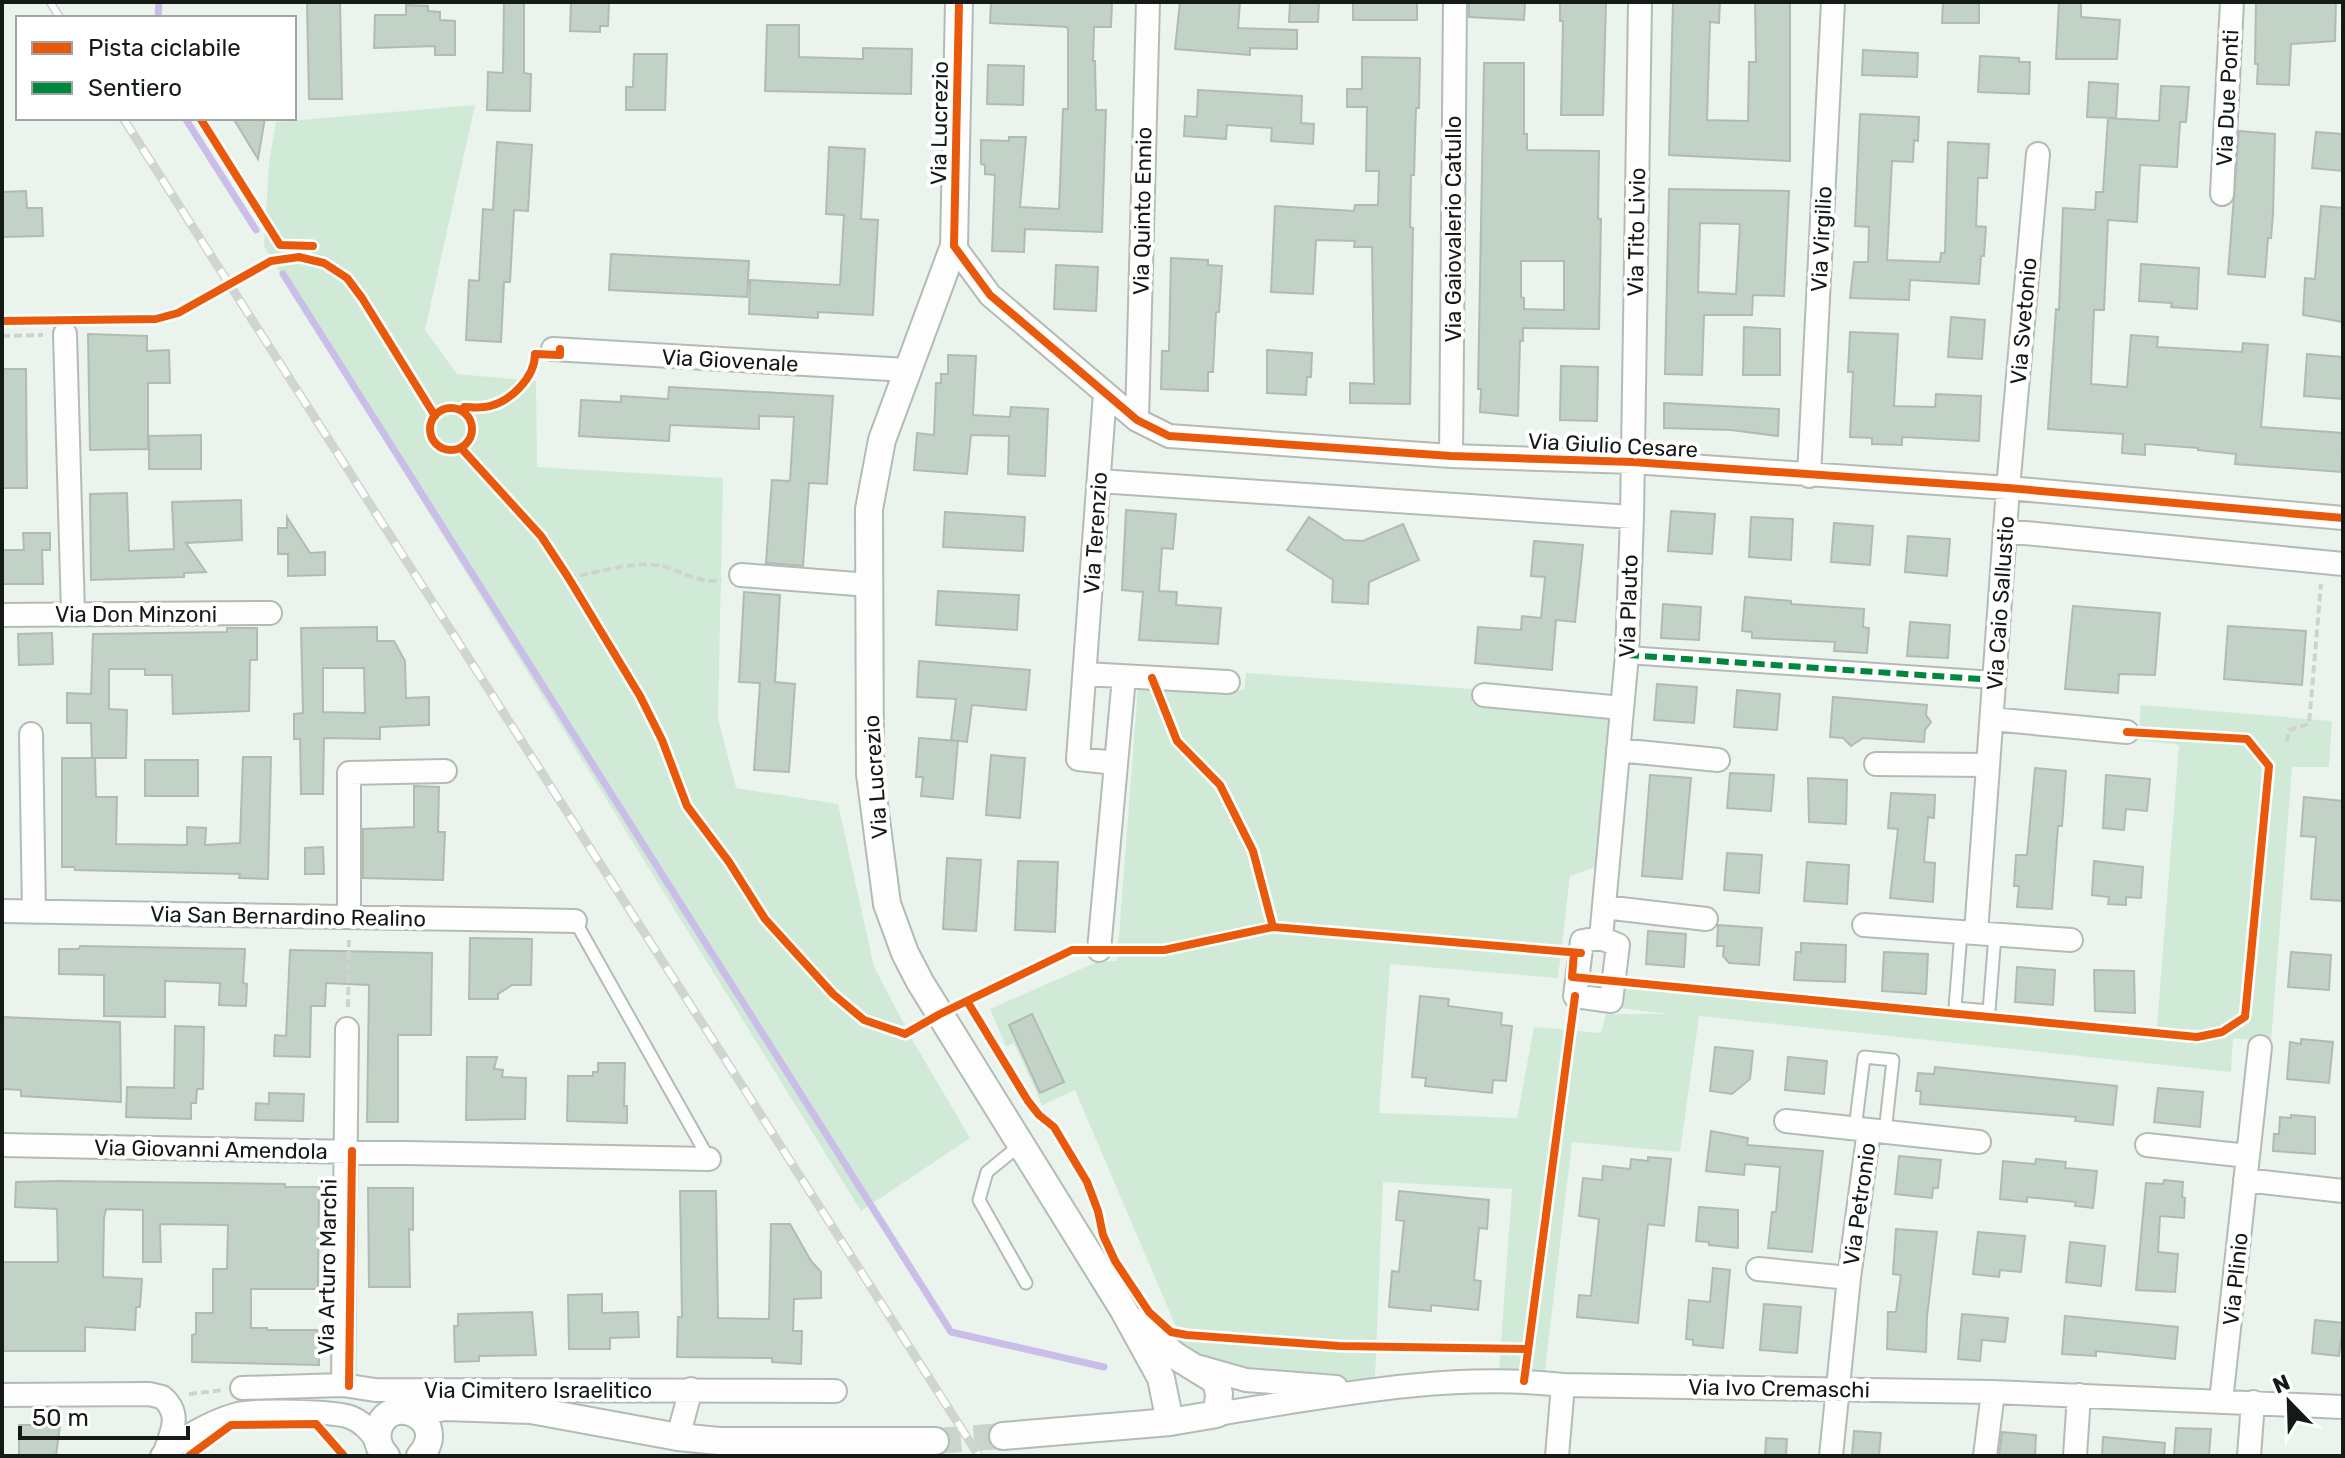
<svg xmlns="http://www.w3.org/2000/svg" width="2345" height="1458" font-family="Rubik,sans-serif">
<rect width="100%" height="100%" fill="#eaf4ec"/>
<!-- green -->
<path fill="#d0ead7" d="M475,105L425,330L457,374L536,381L537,467L723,478L718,718L736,788L838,804L874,967L913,1041L970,1138L861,1211L264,246L269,163L276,122Z
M1246,673L1473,689L1472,703L1612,715L1595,867L1570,876L1558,978L1390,964L1379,1113L1517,1118L1534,1027L1601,1033L1606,1014H1668L1613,1007L1620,975L2157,1027L2179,745L2138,740L2141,705L2332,721L2329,767H2292L2271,1042L2233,1038L2231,1072L1699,1016L1680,1152L1572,1142L1543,1387L1498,1384L1512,1189L1383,1182L1375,1380L1283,1379L1183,1352L1177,1329L1075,1090L1042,1105L1014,1043L1006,1046L990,1009L1097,962L1117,961L1138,687L1244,690Z"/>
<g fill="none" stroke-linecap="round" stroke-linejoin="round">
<!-- stream -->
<path stroke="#cabde8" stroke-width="7" d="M158,18L159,2
M185,118L256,230
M283,274L951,1332L1104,1367"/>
</g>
<!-- building -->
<path fill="#c2d2c6" stroke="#b2bab4" stroke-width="2" fill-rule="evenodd" d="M307,2H340L342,99H309Z
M504,2H524V73L531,74L530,111L487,110L488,72L503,73Z
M571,2H609L608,26H600V32L570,31Z
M991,2H1112L1111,27H1094L1093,61H1095L1096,110H1106L1102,232L1025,229L1024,252L992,251L995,175L985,174V165L981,164V140L1009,141V137H1026L1020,207L1059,209L1063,109H1068V30L1067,27L990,23Z
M1180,2H1240L1238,28L1297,30V49L1250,48V55L1175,49Z
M1290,2H1319L1318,22H1289Z
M1353,2H1417V20H1353Z
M1469,2H1525L1524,20L1469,17Z
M1560,2H1606L1603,115H1561L1563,21H1560Z
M1673,2H1720L1719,23L1710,22L1707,120L1748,121L1749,62H1756L1755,2H1790V161L1669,155Z
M1943,2H1979V23H1942Z
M2059,2H2081V17L2120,20L2117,59H2056Z
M2256,2H2336L2335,41L2291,44L2289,85L2257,84L2258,64H2255Z
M406,5L428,6V11L440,12V20L455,21V55H435V46L374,48L375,15H406Z
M767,25H799V57L863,59V48L912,49L911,94L765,91Z
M1863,50L1918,53L1917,77L1862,75Z
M634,54H667L665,110H626V87H633Z
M1980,56L2019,58V62H2030L2029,94L1978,92Z
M1362,57L1420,58L1419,108H1416L1414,175H1411L1410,227L1413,228L1410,404L1350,403V383L1374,384L1372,247H1354L1355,241L1316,240L1313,294L1271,292L1275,206L1354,211L1355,205H1378L1379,171H1366L1367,107H1347V89H1362Z
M1484,63H1524V134H1527V150L1599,151L1598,219H1601L1599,329L1523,328V341H1520L1518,416L1480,412L1481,389H1478ZM1521,261H1564V310L1524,309V298L1521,297Z
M988,65L1024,66L1023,105L987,104Z
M2089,82L2118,84L2116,118L2087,117Z
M2161,86L2189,87L2186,122H2180L2177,167L2140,165L2137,222L2108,220L2104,310H2094L2091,384L2127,387L2131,335L2158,337L2157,347L2242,352L2243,343L2268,345L2261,427L2343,433L2341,472L2235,464L2236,454L2198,450V448L2145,444V455L2122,453L2123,434L2048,429L2056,309L2059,310L2063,208L2095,210L2096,192H2103L2108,118L2159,121Z
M1198,90L1302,96L1301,123L1314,124L1313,144L1271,141L1272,128L1227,125L1226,139L1184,136L1185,116L1197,117Z
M1860,114L1919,117L1918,141L1914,140L1913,162L1892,161L1887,260L1940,262L1941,253H1945L1948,142L1989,144L1987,178H1978L1976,226L1986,227L1984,256H1981L1979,284L1910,280L1909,300L1850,298L1854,262H1868L1869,227L1855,226Z
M233,118H265L258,159Z
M2239,131L2275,134L2273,214L2271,238H2268L2265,277L2228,274Z
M2316,132L2343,134V171L2312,168Z
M497,142L532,145L528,211L514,210L510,282H504L501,342L466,340L469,280L479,281L483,209L493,210Z
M829,147L865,149L861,219L878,220L873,315L818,312V318L749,314L750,280L840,285L844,215L826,214Z
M1669,189L1789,191L1784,296L1753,295L1752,315H1704L1702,375L1665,374ZM1700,223L1740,224L1736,294L1698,292Z
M26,191L27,208H42L43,236L2,237V192Z
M2321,206L2343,208V322L2303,315L2305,278L2315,279Z
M611,254L749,261L747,297L609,290Z
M1171,258L1208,260V265L1222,266L1219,312H1216L1213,372H1208V391L1161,389L1162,351H1169Z
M2141,264L2199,268L2197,309L2171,307L2172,303L2139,301Z
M1056,265L1098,267L1096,311L1054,309Z
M1951,317L1985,320L1982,359L1948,357Z
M1744,327L1780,329V375H1743Z
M1850,332L1898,334L1894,406L1935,407L1936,394L1981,396L1979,441L1902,437V445L1872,444V438L1850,437L1853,372H1848Z
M88,334L147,336V351L169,350L170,383H148V449L90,450Z
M1267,350L1312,353L1311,377H1307L1306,395L1267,393Z
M2307,354L2343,357V399L2304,396Z
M948,355L976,356L973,415L1010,417L1011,407L1048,409L1045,476L1008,474L1009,436L971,435L967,474L914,470L917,433L934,435L936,383H941V374H948Z
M1561,366L1598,367L1597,421L1560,420Z
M2,369H26L27,488H2Z
M669,387L833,396L827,484L809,483L803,566L766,563L772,480L790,481L794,417L759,416V429L670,425L669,441L579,436L581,400L621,402V396L668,399Z
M1664,403L1779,409L1778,436L1731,430L1664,428Z
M201,435V469H149V436Z
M127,493L129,551L174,549L172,502L241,500L242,540L186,543L206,572L184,573V577L91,580L90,494Z
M1126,510L1176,514L1173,549L1162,548L1159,591L1177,592L1176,605L1221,608L1218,644L1139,640L1143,592L1122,590Z
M1671,511L1715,514L1712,554L1668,551Z
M945,512L1025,517L1023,551L943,547Z
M287,517L310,553L325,552V575L288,576V554H278V528H287Z
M1309,517L1344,540L1363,541L1403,524L1419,560L1369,582L1368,604L1332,602L1333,580L1287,550Z
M1751,517L1793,519L1791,560L1749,557Z
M1834,523L1873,526L1870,565L1831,562Z
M23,533H50V550H42L43,584H2V550H24Z
M1908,536L1950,539L1947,576L1905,572Z
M1534,541L1583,545L1575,622L1556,620L1552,670L1475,663L1478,627L1521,630L1522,616L1541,618L1545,577L1531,576Z
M938,591L1019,595L1017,630L936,625Z
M744,592L780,595L775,682L795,684L789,772L754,770L760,683L739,682Z
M1745,597L1791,601V604L1864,609L1863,627L1869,628L1867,653L1834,651L1835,642L1752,638V632L1742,631Z
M1663,604L1701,607L1699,640L1661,638Z
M2073,606L2160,613L2155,675L2119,674L2118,693L2065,689Z
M1910,622L1950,625L1948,658L1907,656Z
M2228,626L2306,631L2302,685L2224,679Z
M377,627V641H394L405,661L406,698L429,697V725L380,727V739L324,738L323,794H301L300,739H294V714L303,713L301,628ZM323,668H364L365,713L323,712Z
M227,628H257V660H250L249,711L173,714L172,675H145V669H109V709L127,710L126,758H92L91,723H67V693L91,694L93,634L227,632Z
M52,633L53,664L19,665L18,634Z
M919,661L1030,670L1026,710L972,705L967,742L951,740L956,699L917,697Z
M1657,684L1697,687L1694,723L1654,720Z
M1737,690L1780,694L1777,730L1734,727Z
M1833,697L1927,705L1926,715L1931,722L1925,730L1924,742L1863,738L1851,746L1843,738L1830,737Z
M919,738L958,741L953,799L921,796L923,777H916Z
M991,755L1025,758L1020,818L986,815Z
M243,757H271L268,879L239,878L240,874L75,870L74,867H62V758H95L96,797H117L116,844L187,845V827L206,828L205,845L240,843Z
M145,760H198V796H145Z
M2035,768L2066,771L2062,826H2058L2052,909L2017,907L2019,886H2014L2016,855H2027Z
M1730,773L1774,775L1771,811L1727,808Z
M1650,775L1691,778L1682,879L1642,876Z
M2106,775L2150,779L2147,811L2126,809L2124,830L2103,828Z
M1808,778L1847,780L1846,824L1809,822Z
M414,786L439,787L438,832H445L443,880L363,878V829L414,827Z
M1891,793L1935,795L1934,818L1928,817L1924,862L1935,863L1933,902L1890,898L1898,829L1888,828Z
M2304,797L2343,801V901L2311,899L2316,837L2301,836Z
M323,847L324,874H305V848Z
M1727,853L1762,855L1759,893L1724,890Z
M947,858L981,860L976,931L943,929Z
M1018,861L1058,862L1055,932L1015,930Z
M2094,861L2143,867L2141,898L2126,897V905L2108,904L2109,897L2092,895Z
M1807,862L1849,865L1847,904L1804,901Z
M1718,925L1762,928L1759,965L1729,963L1723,956L1724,946H1717Z
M1648,931L1686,934L1684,967L1646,964Z
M470,938L532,939L531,985H512L498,994V999H469Z
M1801,943L1846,945L1845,982L1794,980L1796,952H1801Z
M80,946L245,949L243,983L247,984L246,1006L219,1005L220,983L165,981V1017L104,1016V975L59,974V949H79Z
M290,950L432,953L431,1035H398V1122H367L369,985L326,983L325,1006H311L310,1057L274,1056L275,1035L286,1036Z
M1884,952L1928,954L1926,994L1882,991Z
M2291,952L2331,955L2329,990L2288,987Z
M2017,967L2055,970L2053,1005L2015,1002Z
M2094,970L2134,971L2135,1013L2095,1011Z
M1420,996L1449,999L1448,1006L1502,1013L1501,1025L1512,1026L1506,1081L1493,1080L1492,1093L1425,1086L1426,1078L1412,1077Z
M1032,1014L1064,1082L1040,1093L1009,1025Z
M2,1017L120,1022L121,1102L21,1096V1090L2,1089Z
M175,1026L204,1027L203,1089H197L196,1103H191V1119L126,1117L127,1087L174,1088Z
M2301,1039L2333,1042L2329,1083L2287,1079L2290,1042L2301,1044Z
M1715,1047L1753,1051L1750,1079L1732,1094L1710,1091Z
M467,1057H497L494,1069L503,1070L502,1077L526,1078L525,1119L466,1120Z
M1788,1057L1827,1061L1824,1094L1785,1090Z
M598,1063H625L624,1106H627V1123L567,1121L568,1076H593V1072H598Z
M1935,1067L2117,1086L2113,1125L2075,1121L2076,1117L1920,1104L1921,1091H1916L1918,1073L1934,1074Z
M2158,1088L2203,1092L2200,1127L2154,1122Z
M269,1093L304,1094L303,1121L255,1120L256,1103L269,1104Z
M2291,1115L2315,1117V1154L2273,1151L2274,1134H2279L2280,1117L2291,1118Z
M1711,1131L1748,1138L1747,1145L1823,1151L1812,1252L1768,1248L1772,1212H1776L1780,1167L1745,1164L1744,1175L1706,1171Z
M1899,1156L1941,1160L1938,1188H1933L1932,1198L1895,1194Z
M1648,1157L1671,1159L1664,1226L1648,1224L1638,1323L1577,1317L1579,1295L1591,1296L1599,1219L1579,1216L1583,1178L1602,1180L1603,1166L1630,1169L1631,1159L1648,1161Z
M2036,1159L2066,1162L2065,1168L2097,1171L2093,1208L2075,1206L2076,1202L2027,1197V1202L2000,1199L2003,1161L2035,1164Z
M2164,1180L2183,1182L2182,1197L2185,1198L2184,1218L2160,1216L2158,1252L2178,1254L2175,1292L2136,1290L2146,1183L2163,1184Z
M58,1181L285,1184V1187H319L318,1289H251V1328H267V1330H318L319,1365L192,1362V1335L196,1334V1313H213V1269H227L228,1225L160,1224L161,1262H143V1210L106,1209L104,1218L103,1277L142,1279L140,1307H136L135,1330L85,1327V1351H2V1262H58L57,1209L15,1207L16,1182Z
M368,1188H413V1230L409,1229L410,1287H369Z
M680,1191H716L718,1318L769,1319L771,1224H790L811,1261L821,1272V1298L794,1299L793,1331H802L801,1364L772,1362V1358L677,1357L678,1317H682Z
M1399,1191L1489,1200L1487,1229L1479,1228L1474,1280L1481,1281L1478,1310L1431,1305V1311L1389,1307L1392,1271L1399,1272L1404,1221L1396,1220Z
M1699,1207L1738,1210V1248L1709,1245V1242L1696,1241Z
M1896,1229L1937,1232L1927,1317L1926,1352L1887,1349L1888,1312H1896L1901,1275L1893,1274Z
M1978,1232L2025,1236L2021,1272L2000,1270L1999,1277L1973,1274Z
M2070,1242L2105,1246L2101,1286L2066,1282Z
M1713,1268L1730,1270L1723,1348L1693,1345V1340L1686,1339L1689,1300L1710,1302Z
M602,1294V1313L638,1312L639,1337L610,1338V1349H569L568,1295Z
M1764,1304L1801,1307L1797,1353L1760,1350Z
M532,1312L536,1355L479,1356V1361L455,1362L454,1326H458V1314Z
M1962,1314L2008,1318L2005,1342L1982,1340L1980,1361L1958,1359Z
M2065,1316L2178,1327L2175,1359L2096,1351V1356L2062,1354Z
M2315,1320L2343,1323L2339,1356L2312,1353Z
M19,1425H60L56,1456H19Z
M2176,1428L2211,1429L2209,1456H2174Z
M1854,1431L1881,1433L1879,1456H1852Z
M2002,1432L2036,1435L2035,1456H1999Z
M2103,1437L2165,1443L2164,1456H2102Z
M1766,1438L1787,1439L1786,1456H1765Z"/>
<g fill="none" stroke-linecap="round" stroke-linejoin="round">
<!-- tertiary-tunnel -->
<path stroke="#cad3cc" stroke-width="26" stroke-dasharray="26 13" stroke-linecap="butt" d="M935,1441L1003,1436"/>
<defs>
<path id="service" d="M575,921L709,1159
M1961,932L1955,1008L1989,1011L1995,935
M1855,1129L1864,1057L1893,1060L1885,1132
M1020,1145L987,1172L979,1200L1026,1283"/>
<path id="pedestrian" d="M1627,655L1994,680"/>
<path id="minor" d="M2222,194L2232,2
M954,246L990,295L1137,420L1169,436L1451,456L1633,462L2008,488L2343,518
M65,334L73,614
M553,349L907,370
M1105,393L1078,759L1116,763
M1137,420L1148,2
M1451,456L1455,2
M1809,476L1833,2
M1099,481L1632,517
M2005,531L2343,564
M741,575L869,585
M2,615L270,613
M1085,674L1228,682
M1484,695L1622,708
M1992,719L2127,732
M31,734L34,912
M1618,750L1718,760
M1876,764L1987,765
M1604,907L1706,919
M2,911L575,921
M349,917V773L445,771
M1864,925L2071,940
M1976,933L2008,488L2038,154
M1601,938L1618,945L1611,1001L1575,996L1582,941L1601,938L1627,655L1632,517L1640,2
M1099,950L1124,677
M1786,1121L1979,1142
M2,1145L709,1159
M2147,1145L2248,1156
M2245,1180L2343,1191
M1758,1269L1849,1278
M1200,1367L1246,1380L1336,1387
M343,1385L347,1029
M242,1388L343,1385L375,1390L835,1391
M2,1395L149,1394L162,1397C182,1414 172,1431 165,1452
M2221,1401L2260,1047
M1217,1414C1330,1396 1448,1372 1563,1385L1993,1392L2343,1407
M678,1437L691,1389
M162,1456C178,1439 215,1420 238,1414C256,1410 333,1411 350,1417C363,1422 370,1431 378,1442
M1557,1456L1563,1385
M1831,1456L1849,1278L1869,1130
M1985,1456L1993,1392
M2075,1456L2079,1395
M2249,1456L2253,1402"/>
<path id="tertiary" d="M959,2L954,246L882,440L869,509L870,774L887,904L905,953L920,982L1123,1309L1161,1378L1170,1422
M413,1413L445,1407L531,1410L678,1437L719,1441H935
M1003,1436L1170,1422L1217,1414L1219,1394L1216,1381L1174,1355L1138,1322
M386,1456C379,1448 375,1438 379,1427C393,1391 451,1421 420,1456"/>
</defs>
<!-- service casing -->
<use href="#service" stroke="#b4bbb6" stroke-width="15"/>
<!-- pedestrian casing -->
<use href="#pedestrian" stroke="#b4bbb6" stroke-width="20"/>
<!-- minor casing -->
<use href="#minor" stroke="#b4bbb6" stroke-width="26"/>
<!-- tertiary casing -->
<use href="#tertiary" stroke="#b4bbb6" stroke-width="30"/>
<!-- path -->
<path stroke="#d0d2d0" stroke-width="4" stroke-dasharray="8 4" stroke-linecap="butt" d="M2,336L43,335
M568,577C598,574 631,560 661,566C679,570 703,585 721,580
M2287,742L2289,730L2309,724L2321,584
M348,1007L349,940
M189,1394L224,1390"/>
<!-- service -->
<use href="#service" stroke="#fcfdfc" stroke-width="11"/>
<!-- pedestrian -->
<use href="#pedestrian" stroke="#fcfdfc" stroke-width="16"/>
<!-- minor -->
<use href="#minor" stroke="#fcfdfc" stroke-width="22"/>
<!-- tertiary -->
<use href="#tertiary" stroke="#fcfdfc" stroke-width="26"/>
<defs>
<path id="rail" d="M50,2L60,18
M123,118L979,1456"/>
</defs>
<!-- rail casing -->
<use href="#rail" stroke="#d1d5d2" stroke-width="9"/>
<!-- rail -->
<use href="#rail" stroke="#fff" stroke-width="6" stroke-dasharray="18" stroke-linecap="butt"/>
<!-- quiet -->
<path stroke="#00873e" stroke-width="6" stroke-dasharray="12 6" stroke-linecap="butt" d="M1627,655L1994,680"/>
<defs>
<path id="cycleway" d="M959,2L954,246L990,295L1137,420L1169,436L1451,456L1633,462L2008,488L2343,518
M200,118L280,245L313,246
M2,321L156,319L178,313L271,261L299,257L324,263L347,278L362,298L435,416
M430 429a21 21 0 1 1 42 0a21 21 0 1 1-42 0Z
M462,411L464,407C471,407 478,408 484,407C509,404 535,378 535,354L560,355V349
M461,448L541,536L568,577L640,696L662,740L687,806L729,862L765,919L833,994L864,1020L905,1034L940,1014L1072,950H1164L1273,927L1581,953
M1152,678L1177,741L1220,785L1253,851L1273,927
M1574,953L1572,977L2197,1037L2222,1032L2245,1017L2269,766L2247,739L2127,732
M967,1001L1028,1101L1039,1115L1054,1127L1087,1182L1098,1211L1103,1235L1115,1261L1149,1312L1171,1332L1187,1335L1339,1346L1528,1349
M1524,1381L1575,996
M349,1386L352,1151
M189,1456L231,1425L316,1424L344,1456"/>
</defs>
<!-- cycleway casing -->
<use href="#cycleway" stroke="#fff" stroke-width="13"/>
<!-- cycleway -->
<use href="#cycleway" stroke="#e8590c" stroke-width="8"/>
</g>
<g text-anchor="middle" stroke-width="8" stroke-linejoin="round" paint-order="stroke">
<!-- street labels -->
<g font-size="22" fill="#141a16" stroke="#fff">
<text transform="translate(2227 98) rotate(-87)" y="8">Via Due Ponti</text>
<text transform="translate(939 123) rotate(-89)" y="8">Via Lucrezio</text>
<text transform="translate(1142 211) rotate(-89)" y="8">Via Quinto Ennio</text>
<text transform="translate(1453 229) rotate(-90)" y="8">Via Gaiovalerio Catullo</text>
<text transform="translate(1636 232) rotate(-89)" y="8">Via Tito Livio</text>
<text transform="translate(1821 239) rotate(-87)" y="8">Via Virgilio</text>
<text transform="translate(2023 321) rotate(-85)" y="8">Via Svetonio</text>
<text transform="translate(730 360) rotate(3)" y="8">Via Giovenale</text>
<text transform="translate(1613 445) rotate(3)" y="8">Via Giulio Cesare</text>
<text transform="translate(1095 533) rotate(-86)" y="8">Via Terenzio</text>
<text transform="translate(2000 603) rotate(-86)" y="8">Via Caio Sallustio</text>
<text transform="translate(1628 606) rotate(-88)" y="8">Via Plauto</text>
<text x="136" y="622">Via Don Minzoni</text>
<text transform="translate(875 777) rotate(-94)" y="8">Via Lucrezio</text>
<text transform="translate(288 916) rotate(1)" y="8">Via San Bernardino Realino</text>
<text transform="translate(211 1149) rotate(1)" y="8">Via Giovanni Amendola</text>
<text transform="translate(1859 1204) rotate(-82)" y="8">Via Petronio</text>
<text transform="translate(327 1267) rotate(-89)" y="8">Via Arturo Marchi</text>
<text transform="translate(2235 1279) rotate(-84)" y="8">Via Plinio</text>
<text transform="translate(1779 1388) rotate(1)" y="8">Via Ivo Cremaschi</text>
<text x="538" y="1398">Via Cimitero Israelitico</text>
</g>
</g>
<!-- border -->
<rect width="2345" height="1458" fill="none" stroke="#141a16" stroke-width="8"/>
<!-- legend -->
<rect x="16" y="16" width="280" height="104" fill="#ffffff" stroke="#a1a3a2" stroke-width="2"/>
<rect x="32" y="42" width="40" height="12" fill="#e8590c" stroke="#a1a3a2" stroke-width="2"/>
<text x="88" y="56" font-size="24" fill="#141a16">Pista ciclabile</text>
<rect x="32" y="82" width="40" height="12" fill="#00873e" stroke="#a1a3a2" stroke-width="2"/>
<text x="88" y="96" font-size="24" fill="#141a16">Sentiero</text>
<!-- north arrow -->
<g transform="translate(2289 1402) rotate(337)" stroke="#ffffff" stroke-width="6" paint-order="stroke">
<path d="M0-6L14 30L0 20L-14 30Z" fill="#141a16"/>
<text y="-12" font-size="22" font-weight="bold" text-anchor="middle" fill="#141a16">N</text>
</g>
<!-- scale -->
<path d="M20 1426v12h168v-12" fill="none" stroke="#141a16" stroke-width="4"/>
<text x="32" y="1426" font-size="24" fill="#141a16" stroke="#ffffff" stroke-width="6" paint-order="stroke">50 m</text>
</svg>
